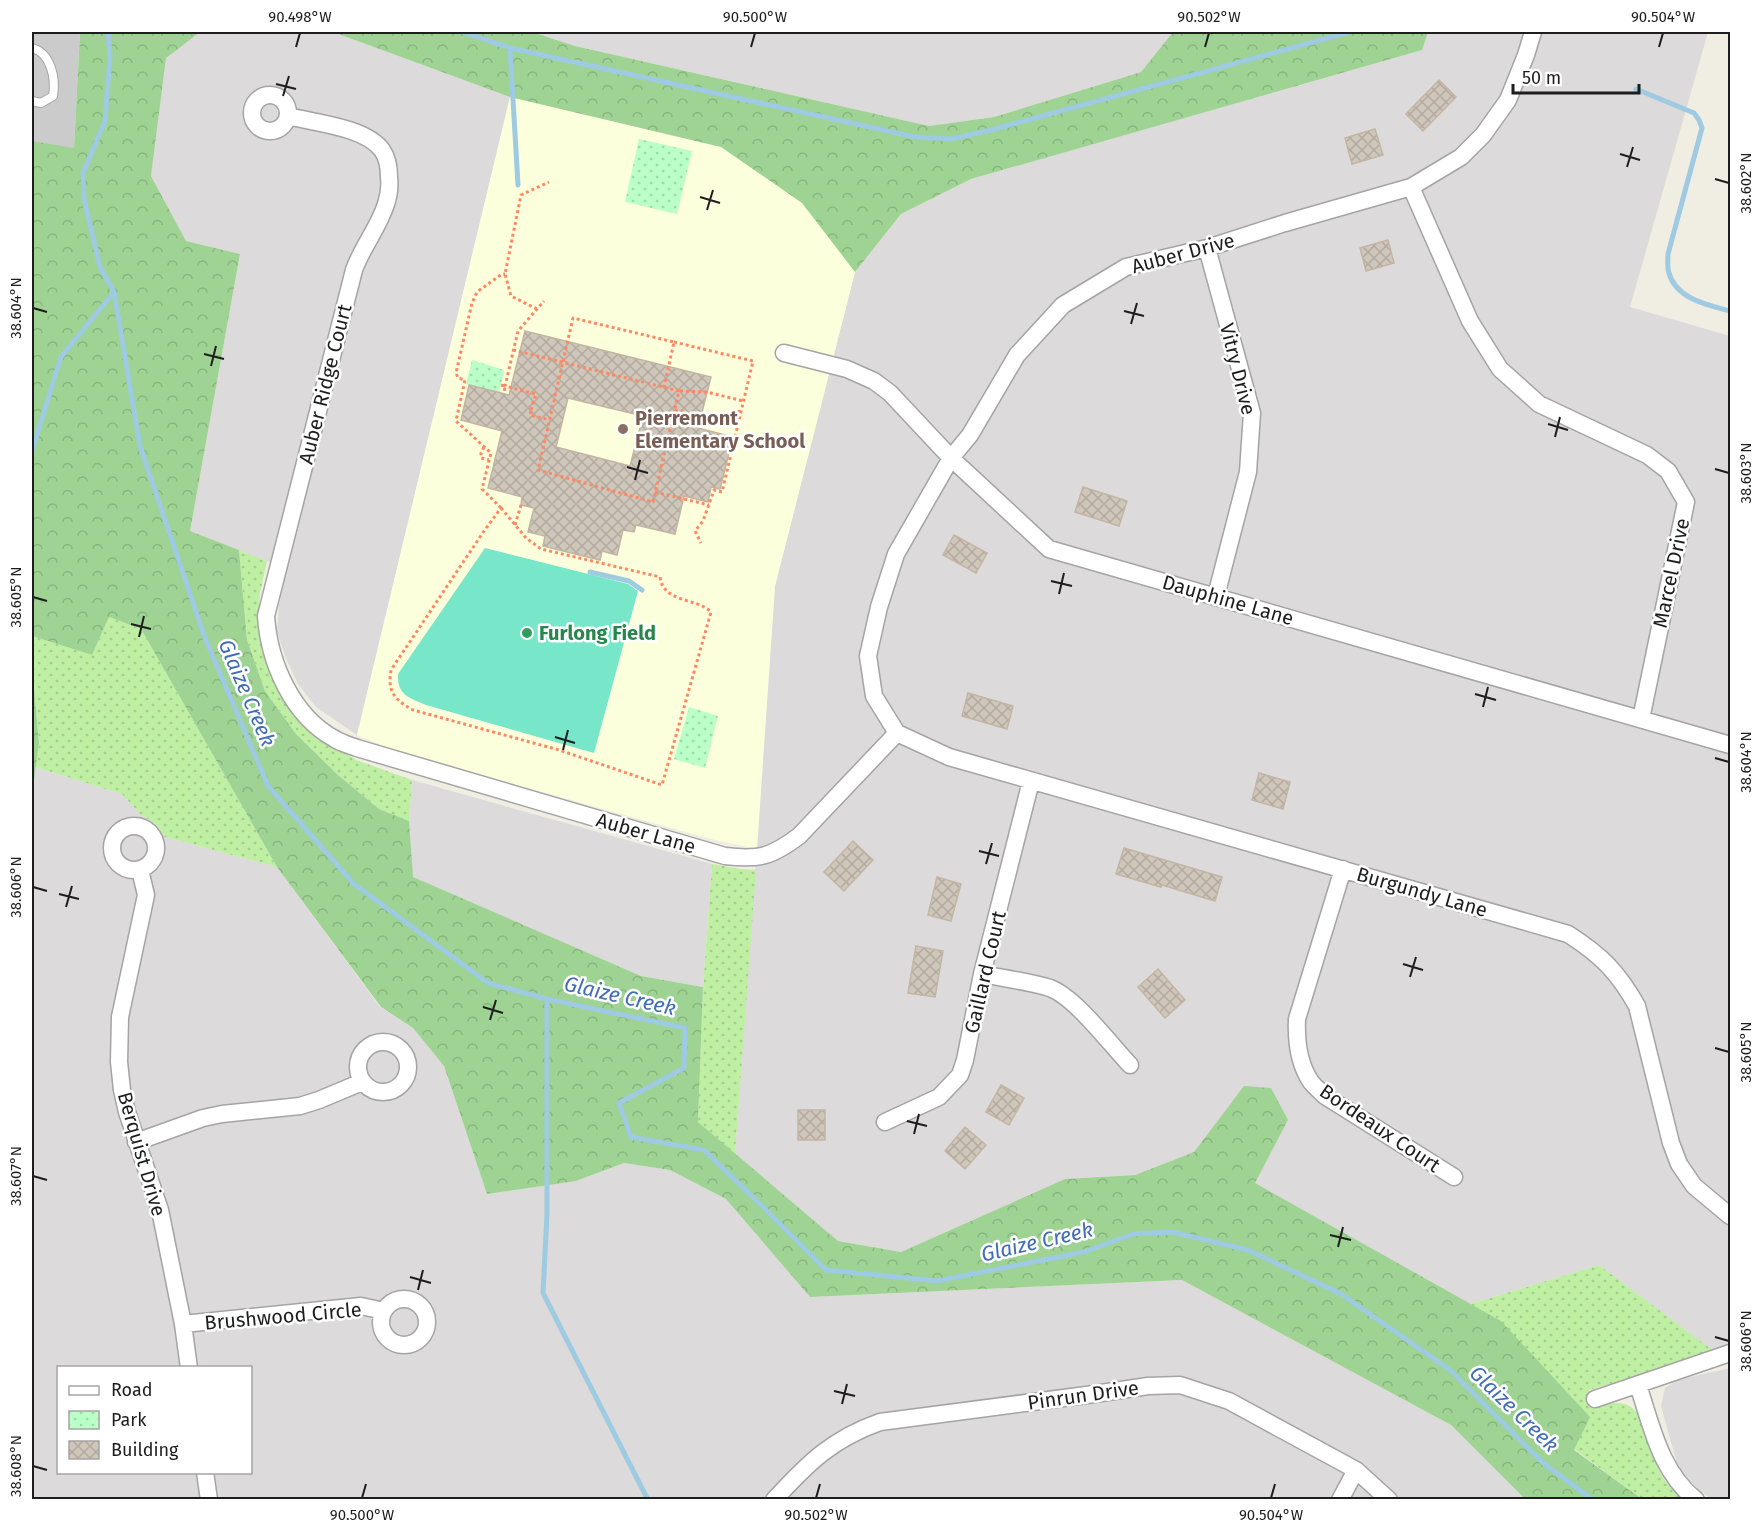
<svg xmlns="http://www.w3.org/2000/svg" width="1762" height="1531" font-family="'Fira Sans',sans-serif">
<defs>
<pattern id="grass-dots" width="8" height="8" patternUnits="userSpaceOnUse" patternTransform="scale(1.5)"><rect width="8" height="8" fill="#bfefa3"/><path d="M2 2h.1M6 6h.1" fill="none" stroke="#a4cc8c" stroke-width="1.8" stroke-linecap="round"/></pattern>
<pattern id="forest-crowns" width="20" height="18" patternUnits="userSpaceOnUse" patternTransform="scale(1.5)"><rect width="20" height="18" fill="#9ed393"/><path d="M2 6a3 3 0 1 1 6 0M12 15a3 3 0 1 1 6 0" fill="none" stroke="#88b57e"/></pattern>
<pattern id="park-dots" width="8" height="8" patternUnits="userSpaceOnUse" patternTransform="scale(1.5)"><rect width="8" height="8" fill="#bafec8"/><path d="M2 2h.1M6 6h.1" fill="none" stroke="#9fd9ab" stroke-width="1.8" stroke-linecap="round"/></pattern>
<pattern id="building-cross-hatch" width="8" height="8" patternUnits="userSpaceOnUse" patternTransform="scale(1.5)"><rect width="8" height="8" fill="#d0c7bb"/><path d="M0 0l8 8M0 8l8-8" fill="none" stroke="#b2aaa0"/></pattern>
</defs>
<rect width="100%" height="100%" fill="#f0ede2"/>
<!-- residential -->
<path fill="#dcdada" fill-rule="evenodd" d="M200,32H333L510,97L357,735L316,707L298,684L285,656L277,631L279,605L287,569L190,531L240,254L186,241L151,176L166,57Z
M532,32H1173L1141,72L994,117L929,126L575,46Z
M1428,32H1708L1630,307L1730,336V1364L1599,1265L1470,1304L1254,1183L1288,1120L1244,1087L1194,1152L1135,1175L1065,1179L901,1252L838,1241L735,1154L775,586L855,272L901,214L971,179L1421,50Z
M35,767L122,794L141,815L155,823L165,837L277,867L380,1007L413,1028L444,1066L487,1194L576,1181L624,1163L670,1170L726,1199L810,1297L1182,1280L1451,1425L1525,1499L32,1500V794ZM58,1368H250V1472H58Z
M412,780L712,864L703,987L641,976L412,877L409,821Z
M1730,1368V1499H1711L1698,1489L1678,1467L1661,1406L1665,1388L1677,1380Z"/>
<!-- education -->
<path fill="#fbffdc" d="M510,97L721,147L803,203L855,272L775,586L757,849L711,839L398,752L357,735Z"/>
<!-- religious -->
<path fill="#cbcbcb" d="M32,32H80L74,149L32,141Z"/>
<!-- grass -->
<path fill="url(#grass-dots)" d="M239,550L267,561L260,593L258,619L322,738L356,760L412,780L409,821L379,809L338,775L296,734L265,691L247,640Z
M109,617L141,629L277,867L165,837L155,823L141,815L122,794L35,767L39,743L32,665V636L92,655Z
M712,864L741,869L756,870L735,1154L698,1122L703,987Z
M1599,1265L1715,1352L1589,1390L1598,1406C1604,1405 1611,1403 1617,1403C1647,1403 1648,1445 1657,1466C1662,1479 1672,1489 1682,1499H1642L1574,1449L1501,1321L1470,1304Z"/>
<!-- forest -->
<path fill="url(#forest-crowns)" d="M80,32H200L166,58L151,176L186,241L240,254L190,531L239,550L247,640L265,691L296,734L338,775L379,809L409,821L413,877L641,976L703,987L698,1122L838,1241L901,1252L1065,1179L1135,1175L1194,1152L1244,1086L1271,1088L1288,1120L1255,1183L1501,1321L1590,1417L1574,1450L1642,1499H1525L1451,1425L1182,1280L810,1297L726,1199L670,1170L624,1163L576,1181L487,1194L444,1066L413,1028L381,1007L277,867L141,629L109,617L92,655L32,636V141L74,148Z
M333,32H532L575,46L929,126L994,117L1141,72L1173,32H1428L1422,50L971,179L901,214L855,272L802,203L721,147L510,97Z
M32,665L39,743L32,794Z"/>
<!-- park -->
<path fill="url(#park-dots)" d="M639,139L692,151L677,214L625,202Z
M472,360L504,370L499,393L466,384Z
M689,707L718,716L705,768L674,759Z"/>
<!-- pitch -->
<path fill="#78e7c9" d="M485,548L628,584L638,591L594,753L426,705C410,698 397,696 398,674Z"/>
<g fill="none" stroke-linecap="round" stroke-linejoin="round">
<!-- stream -->
<path stroke="#9ecae2" stroke-width="5" d="M108,32L110,57L105,121L83,173L84,199L100,267L114,292L140,446L205,638L268,786L354,884L488,983L547,999L685,1028L684,1068L619,1103L631,1137L704,1150L763,1207L826,1270L937,1281L1084,1252L1133,1234L1172,1232L1248,1250L1341,1294L1450,1370L1542,1462L1593,1500
M462,32L510,48L915,137L951,139L991,130L1350,32
M510,48L518,185
M1636,89L1694,113L1699,120L1702,128L1668,254C1668,260 1667,268 1669,273C1676,299 1708,305 1730,311
M32,451L61,357L114,292
M590,572L629,581L642,590
M547,999V1214L543,1293L648,1500"/>
</g>
<!-- building -->
<path fill="url(#building-cross-hatch)" stroke="#c3b5a3" stroke-width="1.5" fill-rule="evenodd" d="M1439,80L1456,97L1423,131L1406,114Z
M1375,129L1383,155L1352,164L1345,138Z
M1388,240L1394,263L1366,271L1360,248Z
M525,331L711,377L698,428L733,437L720,489L711,487L708,502L684,496L675,534L636,525L634,532L623,530L617,555L602,551L600,560L567,552L543,546L545,536L528,532L534,508L521,505L522,497L488,488L502,431L461,420L469,385L509,395ZM568,398L643,416L630,466L556,447Z
M1083,487L1127,501L1119,526L1075,512Z
M954,535L987,553L976,573L943,555Z
M968,693L1013,706L1007,729L962,716Z
M1259,773L1290,782L1283,809L1252,800Z
M853,841L873,860L844,891L824,872Z
M1124,848L1222,877L1215,901L1162,885L1161,887L1116,874Z
M937,877L961,884L951,921L928,915Z
M916,946L943,951L935,997L908,993Z
M1158,969L1185,1000L1165,1018L1138,987Z
M1001,1085L1024,1098L1009,1125L986,1112Z
M798,1110H825V1140H798Z
M965,1127L986,1145L965,1169L945,1151Z"/>
<g fill="none" stroke-linecap="round" stroke-linejoin="round">
<defs>
<path id="service" d="M32,48C51,53 56,78 53,96L41,103L32,101"/>
<path id="minor" d="M252 113a18 18 0 1 1 36 0a18 18 0 1 1-36 0Z
M288,116C315,123 365,127 382,150C387,157 389,168 389,177C390,185 389,195 386,204C379,227 362,247 354,270L266,616C269,662 292,716 335,739C341,743 349,745 357,748L725,856C759,860 771,857 799,836L897,733L949,757L1568,934C1601,955 1618,972 1637,1006L1671,1143L1679,1164L1694,1186L1730,1216
M1411,187L1470,321L1500,369L1539,404L1647,455L1668,471L1686,502L1641,719
M1207,248L1252,413L1248,472L1216,596
M784,353L847,369L874,381L890,393L951,458L1049,549L1730,745
M897,733L874,696L868,656L879,607L896,554L951,458L970,435L1017,355L1063,305L1126,267L1207,248L1285,223L1411,187L1461,157L1483,135L1508,100L1526,55L1533,32
M112 848a22 22 0 1 1 44 0a22 22 0 1 1-44 0Z
M1343,869L1297,1019C1296,1041 1298,1063 1311,1082C1315,1087 1320,1091 1325,1096L1454,1177
M140,870L146,895L120,1017L119,1062L122,1090L127,1112L160,1210L183,1324L189,1368
M982,974C1002,978 1031,982 1050,988C1075,997 1111,1045 1130,1065
M358 1067a25 25 0 1 1 50 0a25 25 0 1 1-50 0Z
M885,1122L939,1097L960,1075L965,1060L982,974L1031,781
M136,1142L203,1118L222,1114L300,1106L319,1100L362,1082
M381 1322a23 23 0 1 1 46 0a23 23 0 1 1-46 0Z
M183,1324L361,1306L384,1311
M1638,1385C1652,1427 1660,1471 1696,1500
M1595,1399L1730,1353
M205,1472L209,1500
M774,1500C808,1463 832,1439 880,1422L1094,1394L1148,1386L1180,1385L1229,1401L1356,1470L1389,1500
M1340,1500L1356,1470"/>
</defs>
<!-- service casing -->
<use href="#service" stroke="#a4a4a4" stroke-width="10"/>
<!-- minor casing -->
<use href="#minor" stroke="#a4a4a4" stroke-width="19"/>
<!-- path -->
<path stroke="#ff8764" stroke-width="3" stroke-dasharray="3 3" stroke-linecap="butt" d="M537,309L511,296L505,274L521,195L549,182
M674,342L753,361L722,492L714,490L703,521L695,531L701,543
M513,350L679,391L653,502L538,470L573,318L674,342L664,387
M501,385L505,386L504,394
M680,391L707,392L743,401
M531,410L536,394L505,386L518,331L544,301
M675,410L731,424L733,415L741,410
M531,411L530,415L550,420
M484,447L481,453V458L489,460
M655,492L709,505
M501,508L526,538L541,549L660,577C663,603 698,598 711,612L662,785L559,750L413,710C395,700 387,692 391,670L484,531Z
M501,508L482,489L491,453L456,421L465,380L458,378L456,373L472,303L477,292L502,274H505
M515,525L521,505"/>
<!-- service -->
<use href="#service" stroke="#fff" stroke-width="8"/>
<!-- minor -->
<use href="#minor" stroke="#fff" stroke-width="16"/>
</g>
<!-- ticks -->
<path fill="none" stroke="#1d1d1d" stroke-width="2" d="M296,47L300,33M751,47L755,33M1205,47L1209,33M1659,47L1663,33M276,84L296,89M283,96L289,76M1620,154L1640,160M1627,167L1633,147M1715,179L1729,183M700,197L720,203M707,210L713,190M33,308L47,312M1124,311L1144,316M1131,324L1137,303M204,354L224,359M211,366L216,346M1548,424L1568,430M1555,437L1560,417M627,467L648,473M1715,469L1729,473M635,480L640,460M1051,581L1072,586M1059,594L1064,573M33,597L47,601M131,624L151,629M139,637L144,616M1475,694L1496,700M1483,707L1488,687M555,737L575,743M563,750L568,730M1715,758L1729,762M979,851L999,856M986,864L992,843M33,887L47,891M59,894L79,899M66,907L72,886M1403,964L1423,970M1410,977L1416,957M483,1007L503,1013M490,1020L496,1000M1715,1048L1729,1052M907,1121L927,1126M914,1134L919,1114M33,1176L47,1180M1330,1235L1351,1240M1338,1247L1343,1227M410,1277L431,1283M418,1290L423,1270M1715,1337L1729,1341M834,1391L855,1396M842,1404L847,1384M33,1466L47,1470M362,1498L366,1484M816,1498L820,1484M1271,1498L1275,1484"/>
<!-- markers -->
<circle fill="#8d6e63" stroke="#fff" stroke-width="2" cx="623" cy="429" r="6"/>
<circle fill="#2e9e5b" stroke="#fff" stroke-width="2" cx="527" cy="633" r="6"/>
<g text-anchor="middle" stroke-width="5" stroke-linejoin="round" paint-order="stroke">
<!-- street labels -->
<g font-size="20" fill="#1d1d1d" stroke="#fff">
<text transform="translate(1183 253) rotate(-15)" y="7">Auber Drive</text>
<text transform="translate(1238 369) rotate(76)" y="7">Vitry Drive</text>
<text transform="translate(325 384) rotate(-76)" y="7">Auber Ridge Court</text>
<text transform="translate(1671 573) rotate(-78)" y="7">Marcel Drive</text>
<text transform="translate(1228 600) rotate(16)" y="7">Dauphine Lane</text>
<text transform="translate(646 833) rotate(16)" y="7">Auber Lane</text>
<text transform="translate(1422 892) rotate(16)" y="7">Burgundy Lane</text>
<text transform="translate(985 972) rotate(-77)" y="7">Gaillard Court</text>
<text transform="translate(1380 1128) rotate(34)" y="7">Bordeaux Court</text>
<text transform="translate(142 1154) rotate(74)" y="7">Berquist Drive</text>
<text transform="translate(283 1316) rotate(-5)" y="7">Brushwood Circle</text>
<text transform="translate(1083 1395) rotate(-8)" y="7">Pinrun Drive</text>
</g>
<!-- education labels -->
<g font-size="20" font-weight="bold" fill="#785e54" stroke="#fff" text-anchor="start">
<text x="635" y="425">Pierremont<tspan x="635" dy="23">Elementary School</tspan></text>
</g>
<!-- leisure labels -->
<g font-size="20" font-weight="bold" fill="#27864d" stroke="#fff" text-anchor="start">
<text x="539" y="640">Furlong Field</text>
</g>
<!-- water labels -->
<g font-size="21" font-style="italic" fill="#416db6" stroke="#fff">
<text transform="translate(247 693) rotate(67)" y="7">Glaize Creek</text>
<text transform="translate(620 996) rotate(13)" y="7">Glaize Creek</text>
<text transform="translate(1037 1242) rotate(-13)" y="7">Glaize Creek</text>
<text transform="translate(1514 1409) rotate(44)" y="7">Glaize Creek</text>
</g>
</g>
<!-- border -->
<rect width="1762" height="1531" fill="none" stroke="#ffffff" stroke-width="66"/>
<!-- legend -->
<rect x="57" y="1366" width="195" height="108" fill="#ffffff" stroke="#a5a5a5" stroke-width="1.5"/>
<rect x="69" y="1386" width="30" height="9" fill="#ffffff" stroke="#a5a5a5" stroke-width="1.5"/>
<text x="111" y="1396" font-size="18" fill="#1d1d1d">Road</text>
<rect x="69" y="1411" width="30" height="18" fill="url(#park-dots)" stroke="#a5a5a5" stroke-width="1.5"/>
<text x="111" y="1426" font-size="18" fill="#1d1d1d">Park</text>
<rect x="69" y="1441" width="30" height="18" fill="url(#building-cross-hatch)" stroke="#a5a5a5" stroke-width="1.5"/>
<text x="111" y="1456" font-size="18" fill="#1d1d1d">Building</text>
<!-- scale -->
<path d="M1513 84v9h126v-9" fill="none" stroke="#1d1d1d" stroke-width="3"/>
<text x="1522" y="84" font-size="18" fill="#1d1d1d" stroke="#ffffff" stroke-width="4.5" paint-order="stroke">50 m</text>
<rect x="33" y="33" width="1696" height="1465" fill="none" stroke="#1d1d1d" stroke-width="2"/>
<g font-size="15" text-anchor="middle" fill="#1d1d1d">
<text x="300" y="22">90.498°W</text>
<text x="755" y="22">90.500°W</text>
<text x="1209" y="22">90.502°W</text>
<text x="1663" y="22">90.504°W</text>
<text transform="translate(1746 183) rotate(-90)" y="5">38.602°N</text>
<text transform="translate(16 308) rotate(-90)" y="5">38.604°N</text>
<text transform="translate(1746 473) rotate(-90)" y="5">38.603°N</text>
<text transform="translate(16 597) rotate(-90)" y="5">38.605°N</text>
<text transform="translate(1746 762) rotate(-90)" y="5">38.604°N</text>
<text transform="translate(16 887) rotate(-90)" y="5">38.606°N</text>
<text transform="translate(1746 1052) rotate(-90)" y="5">38.605°N</text>
<text transform="translate(16 1176) rotate(-90)" y="5">38.607°N</text>
<text transform="translate(1746 1341) rotate(-90)" y="5">38.606°N</text>
<text transform="translate(16 1466) rotate(-90)" y="5">38.608°N</text>
<text x="362" y="1520">90.500°W</text>
<text x="816" y="1520">90.502°W</text>
<text x="1271" y="1520">90.504°W</text>
</g>
</svg>
